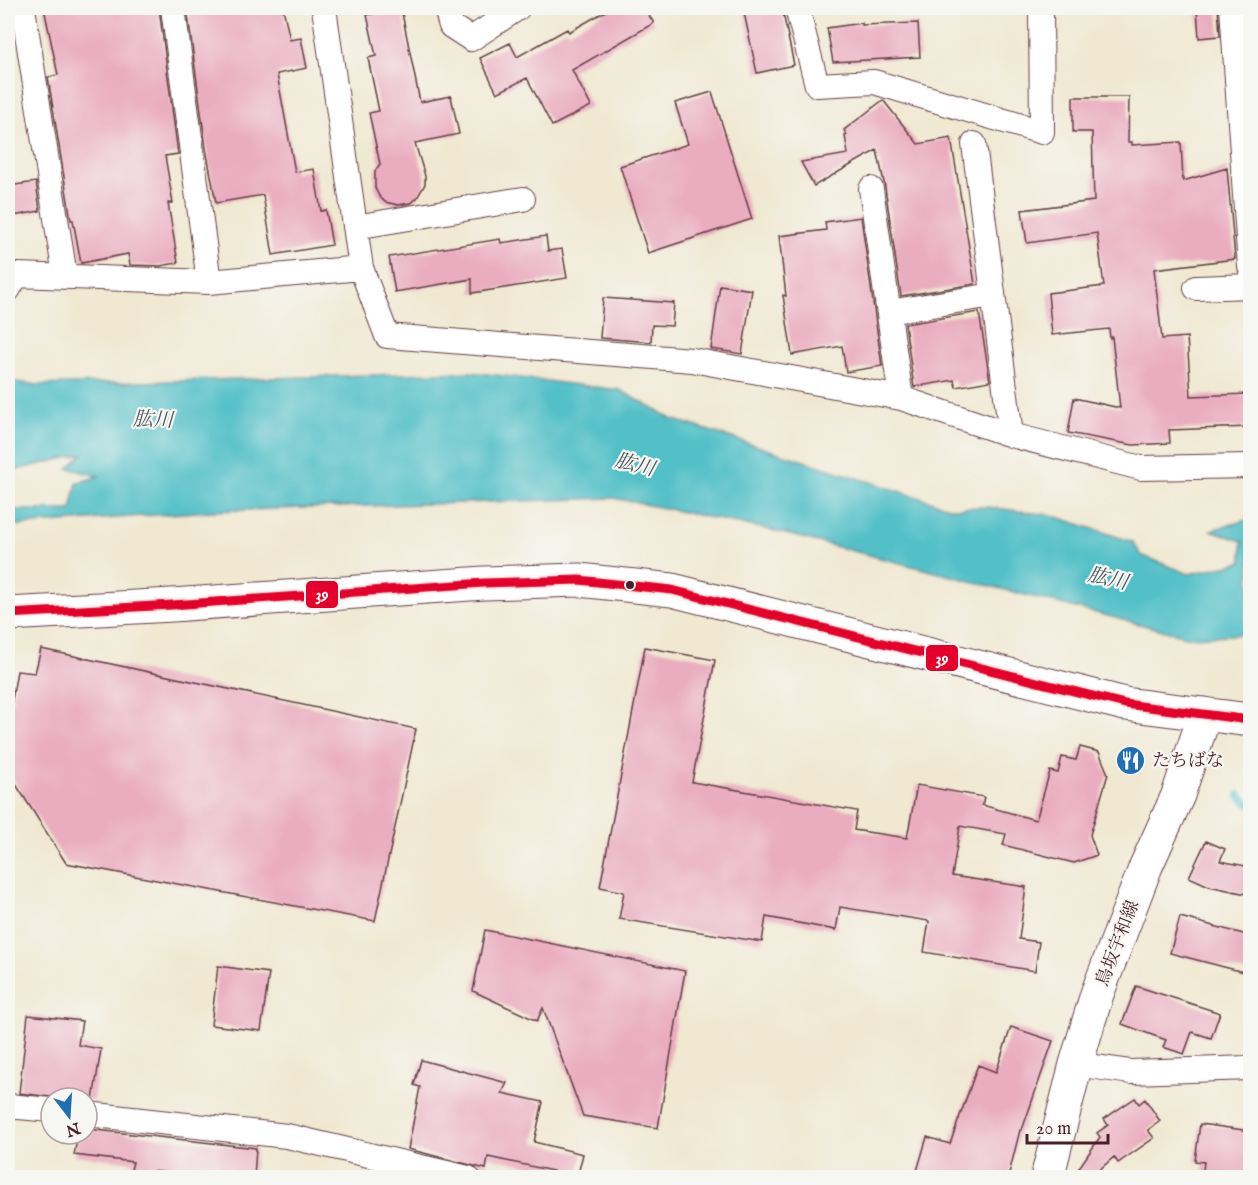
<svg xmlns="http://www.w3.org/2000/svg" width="1258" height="1185" font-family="'IM FELL English','Noto Serif JP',serif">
<rect width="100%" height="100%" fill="#f6f6f2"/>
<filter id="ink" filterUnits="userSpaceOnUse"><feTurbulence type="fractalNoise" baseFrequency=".0167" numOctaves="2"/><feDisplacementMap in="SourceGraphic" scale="12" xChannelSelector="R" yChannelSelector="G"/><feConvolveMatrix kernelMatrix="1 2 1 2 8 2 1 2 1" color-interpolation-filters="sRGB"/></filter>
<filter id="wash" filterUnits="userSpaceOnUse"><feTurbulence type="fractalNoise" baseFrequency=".008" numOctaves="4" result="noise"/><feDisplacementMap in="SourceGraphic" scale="24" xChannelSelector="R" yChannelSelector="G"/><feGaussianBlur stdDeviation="1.35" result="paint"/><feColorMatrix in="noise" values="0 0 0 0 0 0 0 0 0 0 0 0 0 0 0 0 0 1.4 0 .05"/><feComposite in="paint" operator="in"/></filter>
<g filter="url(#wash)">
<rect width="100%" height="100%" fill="#f0e8d1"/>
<!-- water -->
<path fill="#52c0c8" stroke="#4e707a" stroke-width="1.5" d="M470,372L620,390L672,419L952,508L987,507L1051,515L1133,542L1141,555L1189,574L1242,562V541L1211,530L1250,519V634L1190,637L771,530L614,498L210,511L8,526V510H71L77,483L99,476L68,468L83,454L8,472V381L38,385Z"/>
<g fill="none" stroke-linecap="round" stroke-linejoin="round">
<!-- stream -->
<path stroke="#52c0c8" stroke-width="8" d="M1239,795L1250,805"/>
</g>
<g id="blocks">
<!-- building -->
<path fill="#eaacbf" d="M44,8H159L178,154L165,156L173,203H168L178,263L160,266L130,265L128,254L81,263L73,220H71L48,77L58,75Z
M187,8H283L290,40L301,38L307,68L277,74L295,172L314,169L321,211L326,210L332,245L273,255L263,195L216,203L206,149Z
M401,8L420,102L451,96L459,134L415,143L425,176V184L417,198L411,203L398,205L385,202L379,196L375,188V171L380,164L369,113L379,111L368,58L376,56L367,15Z
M611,8H644L654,23L572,70L591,106L552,126L527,78L497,93L480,58L510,43L517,57L567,29L569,32Z
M743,8H782L794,65L757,73Z
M1197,8H1218L1220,36L1199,38Z
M862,23V25L918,23L920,57L833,62L827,28Z
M712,92L752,219L648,253L620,166L688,144L675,103Z
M1073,97H1129L1128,142H1132V145L1181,142L1183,181L1227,168L1235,259L1154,269L1162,339L1187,337L1191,396L1249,394L1250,427L1169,430L1170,443L1133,445L1068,433L1074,398L1120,408L1112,337L1110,338L1109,329L1052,335L1048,293L1104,286L1097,233L1027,243L1022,210L1094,201L1092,132H1073Z
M883,100L918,144L951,138L975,284L901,296L885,187L877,150L814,186L801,162L848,154L845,136L847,135L844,130Z
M36,182L40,211L8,217V186Z
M861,217L882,366L846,372L842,346L792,355L783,295L786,296L779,236L826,230L825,222Z
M546,236L548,251L562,249L567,278L472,293V279L395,292L389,257L500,239L501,243Z
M720,285L752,290L742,354L711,349Z
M603,298L674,303L672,326L652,325L651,342L600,338Z
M979,312L990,381L956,387L954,380L914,387L905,324Z
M645,647L715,660L692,782L857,811L854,830L907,838L917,785L984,797L982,805L1036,820L1050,771L1058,773L1062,757L1076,760L1080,747L1099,752L1108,774L1090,835L1097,855L1074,863L1003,845L1006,834L960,826L952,876L1026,887L1019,939L1039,942L1035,971L924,952L929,921L840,907L836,930L766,917L762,942L619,919L624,892L600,887Z
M41,649L416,729L375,921L66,863L8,772V723L17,671L35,673Z
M1206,841L1225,849L1220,861L1251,867V895L1209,886L1189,877Z
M1180,917L1251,936V974L1170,953Z
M485,930L685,971L658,1128L583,1116L543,1008L537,1021L473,991Z
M218,966L269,973L261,1031L211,1025Z
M1136,986L1220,1013L1211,1038L1192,1032L1184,1054L1163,1047L1166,1040L1122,1024Z
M28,1015L82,1021L78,1045L101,1049L93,1100H87V1098H58L19,1093Z
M1011,1027L1053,1041L1022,1130H1020L1008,1178H915L927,1137L950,1144L978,1065L996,1072Z
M421,1060L507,1083L502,1093L543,1102L534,1142L583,1154L577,1178H552L553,1171L488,1157L486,1169L408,1149L420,1087L414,1085Z
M1135,1098L1139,1104L1145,1099L1160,1121L1148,1130L1154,1138L1118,1163L1114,1157L1090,1178H1072L1100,1137L1097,1133L1108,1125L1104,1119Z
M1200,1124L1251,1131V1178H1202L1204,1162L1195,1161Z
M87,1129L256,1148L254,1178H213L153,1171L152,1178H129L133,1162L74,1155L78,1134H87Z"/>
</g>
</g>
<g filter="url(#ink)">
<use href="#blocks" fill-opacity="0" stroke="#633d44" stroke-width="1.5"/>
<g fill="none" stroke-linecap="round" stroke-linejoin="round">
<defs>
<path id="minor" d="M23,8L65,276
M173,8L209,282
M324,8L361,268L387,336L692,360L901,398L1011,435L1141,468L1250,466
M446,8L451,26L471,39L518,8
M797,8L817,85L874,82L1042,132L1041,8
M1232,8L1250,267
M974,144L1011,435
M871,189L901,398
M355,227L523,199
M1196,288L1250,286
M8,290L17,275L209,282L361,268
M889,312L993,295
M1076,1064L1131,1072L1250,1068
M8,1106L51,1110
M87,1114L287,1136L468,1178"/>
<path id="secondary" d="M1047,1178L1076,1064L1097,994L1146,866L1178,795L1205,714"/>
<path id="primary" d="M8,614L172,605L484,583L579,580L672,590L1125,704L1242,719L1250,718"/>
</defs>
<!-- minor casing -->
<use href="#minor" stroke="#633d44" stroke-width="26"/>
<!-- secondary casing -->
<use href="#secondary" stroke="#633d44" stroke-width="35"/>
<!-- primary casing -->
<use href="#primary" stroke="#633d44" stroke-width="35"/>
<!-- minor -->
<use href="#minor" stroke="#fff" stroke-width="24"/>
<!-- secondary -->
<use href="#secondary" stroke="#fff" stroke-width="33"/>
<!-- primary -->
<use href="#primary" stroke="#fff" stroke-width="33"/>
<defs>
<path id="bus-1" d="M8,614L172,605L484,583L579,580L672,590L1125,704L1242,719L1250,718"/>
</defs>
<!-- bus-1 casing -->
<use href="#bus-1" stroke="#f6f6f2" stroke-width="14"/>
<!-- bus-1 -->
<use href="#bus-1" stroke="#e4002b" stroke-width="9"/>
</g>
</g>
<!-- icons -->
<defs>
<symbol id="restaurant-disc" viewBox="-11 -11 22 22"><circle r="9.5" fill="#1f6fb2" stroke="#f6f6f2"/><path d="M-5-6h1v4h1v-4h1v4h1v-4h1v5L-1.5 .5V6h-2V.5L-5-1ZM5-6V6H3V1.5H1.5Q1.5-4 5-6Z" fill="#fff"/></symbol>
</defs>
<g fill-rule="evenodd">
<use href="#restaurant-disc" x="1114" y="744" width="33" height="33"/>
</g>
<!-- markers -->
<circle fill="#4a1f2b" stroke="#f6f6f2" stroke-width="2" cx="630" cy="585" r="5"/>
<g text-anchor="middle" stroke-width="4.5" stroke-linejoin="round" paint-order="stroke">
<!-- poi labels -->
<g font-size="18" fill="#4a1f2b" stroke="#f6f6f2" text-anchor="start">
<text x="1152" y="766">たちばな</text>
</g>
<!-- street labels -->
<g font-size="18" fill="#4a1f2b" stroke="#f6f6f2">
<text transform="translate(1117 943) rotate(-69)" y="6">鳥坂宇和線</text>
</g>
<!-- water labels -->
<g font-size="20" font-style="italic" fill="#4d5762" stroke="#f6f6f2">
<text transform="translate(153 419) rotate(2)" y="7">肱川</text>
<text transform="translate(635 464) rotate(14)" y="7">肱川</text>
<text transform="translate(1108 578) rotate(13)" y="7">肱川</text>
</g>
</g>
<g stroke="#f6f6f2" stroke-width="2">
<rect x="305" y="580" width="34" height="29" rx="6" fill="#e4002b"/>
<rect x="925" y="644" width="34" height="28" rx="6" fill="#e4002b"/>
</g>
<g font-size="16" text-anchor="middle" font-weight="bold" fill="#fff">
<text x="322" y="600">39</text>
<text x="942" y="664">39</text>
</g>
<!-- margin -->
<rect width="1258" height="1185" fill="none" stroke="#f6f6f2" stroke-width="30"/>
<!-- north arrow -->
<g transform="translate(69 1116) rotate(163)"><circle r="28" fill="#f6f6f2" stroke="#b1a0a2" stroke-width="1.5"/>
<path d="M0-4.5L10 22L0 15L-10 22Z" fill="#1f6fb2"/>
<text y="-9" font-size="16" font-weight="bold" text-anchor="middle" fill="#4a1f2b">N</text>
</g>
<!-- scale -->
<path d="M1027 1134v9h81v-9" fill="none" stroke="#4a1f2b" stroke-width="3"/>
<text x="1036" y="1134" font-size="18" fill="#4a1f2b" stroke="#f6f6f2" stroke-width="4.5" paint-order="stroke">20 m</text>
</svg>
